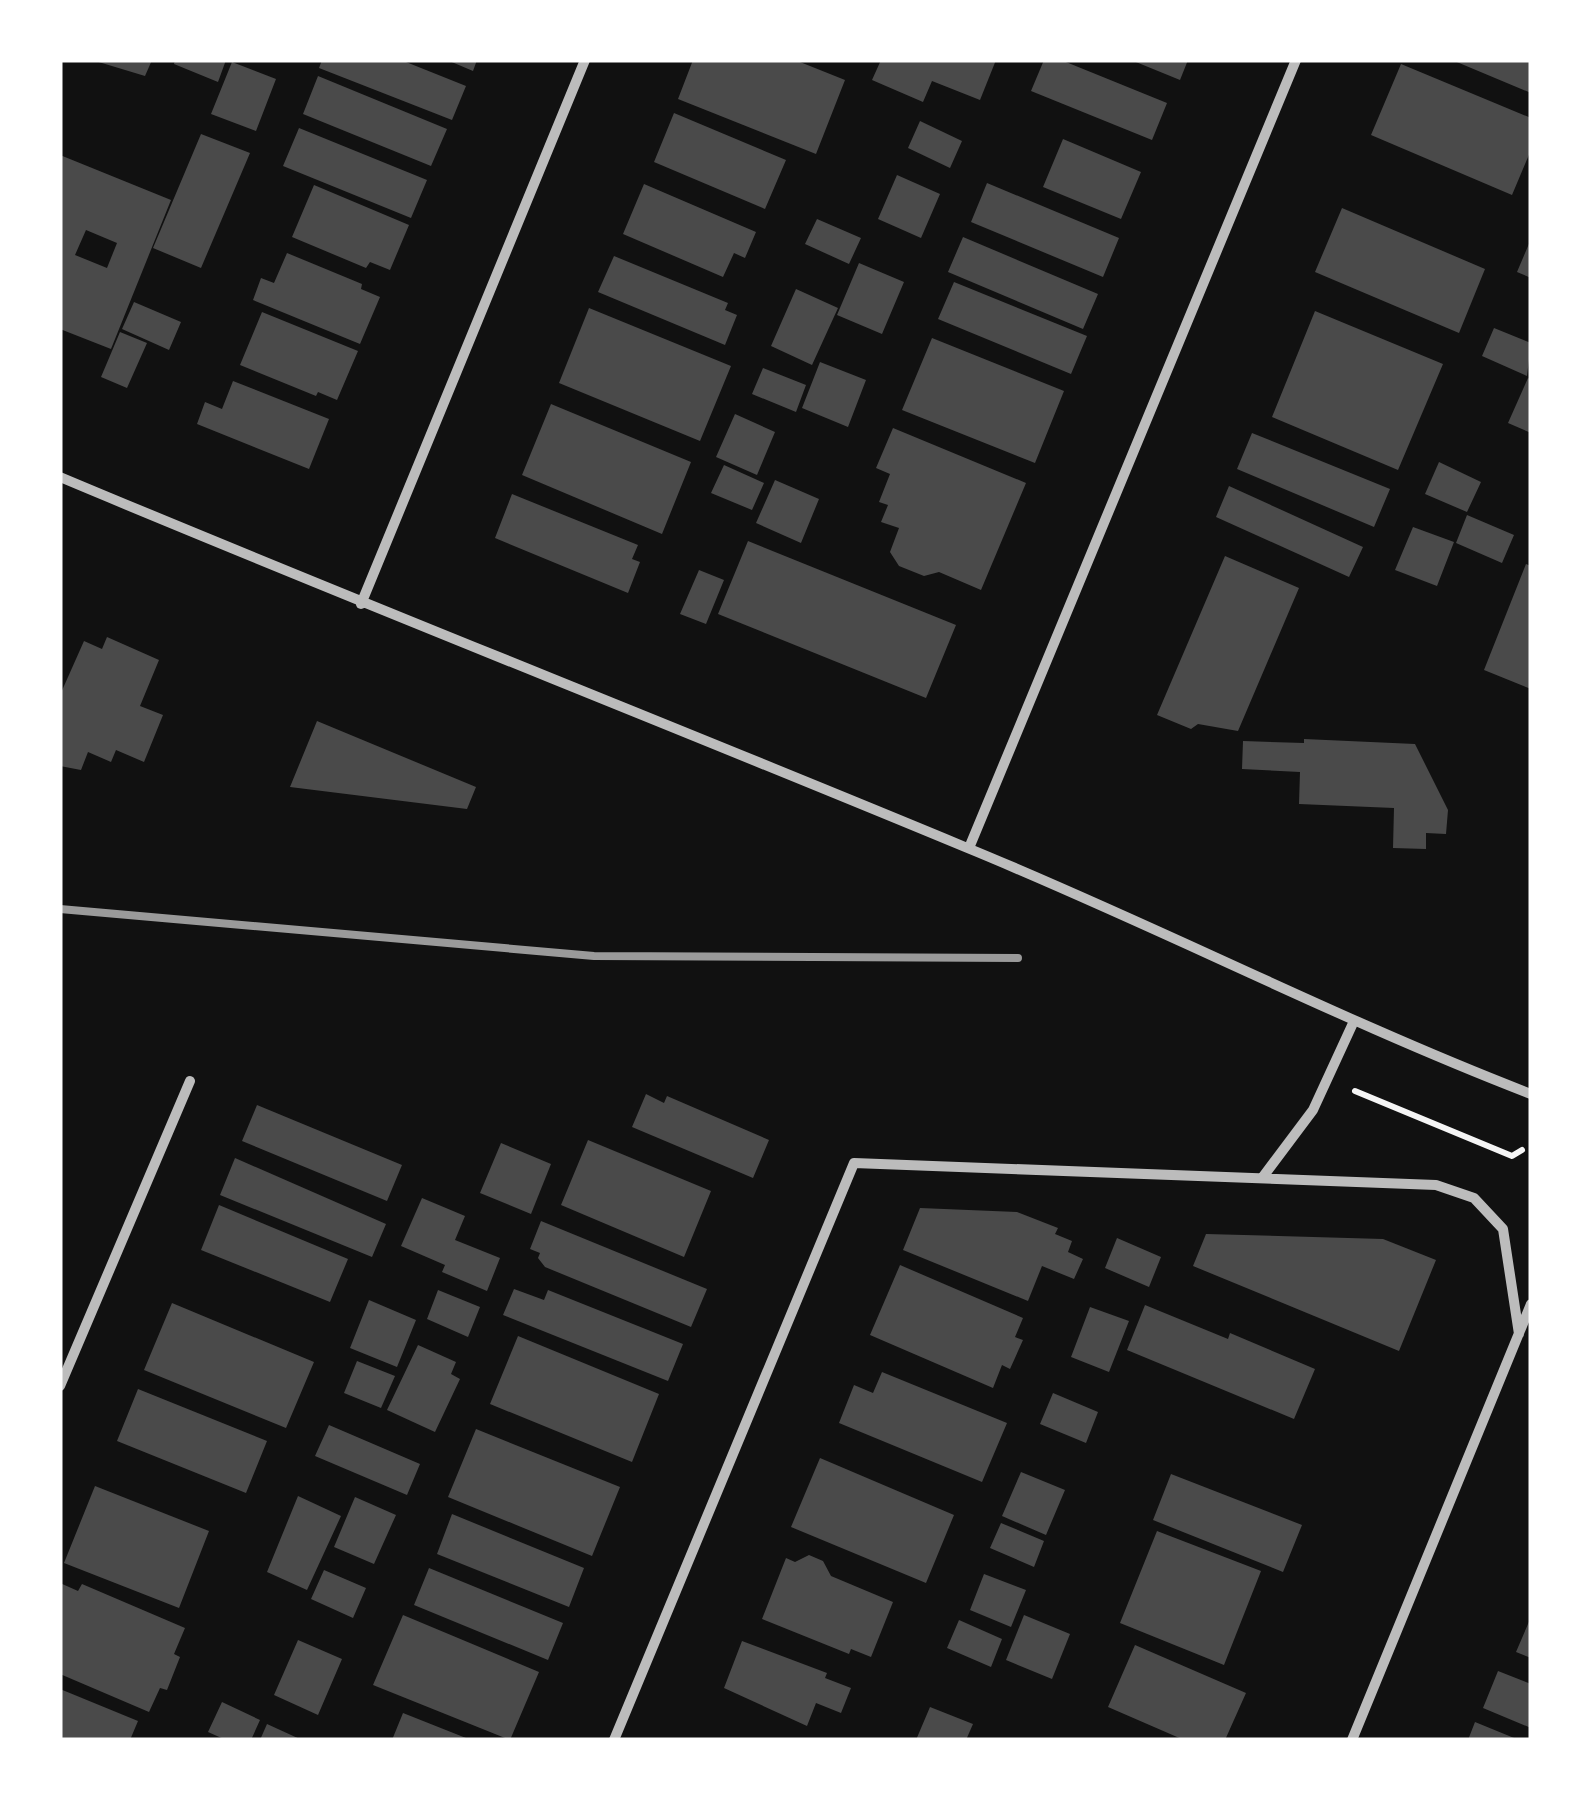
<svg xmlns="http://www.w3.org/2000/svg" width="1591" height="1800" font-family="'Roboto Serif',serif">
<rect width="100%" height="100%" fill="#111"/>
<!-- building -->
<path fill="#4a4a4a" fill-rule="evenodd" d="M92,60H152L145,76Z
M175,60H226L218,82L174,64Z
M322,60H401L466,86L452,120L319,68Z
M447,60H477L473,71Z
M693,60H795L845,80L816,154L678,99Z
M881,60H996L980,100L932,81L923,102L872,80Z
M1044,60H1061L1167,103L1152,140L1031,91Z
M1131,60H1188L1180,80Z
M1452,60H1531V93Z
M232,62L276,79L256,131L211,114Z
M1401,64L1531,118V150L1512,195L1371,135Z
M318,76L447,129L431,166L303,114Z
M674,113L786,160L765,209L654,162Z
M920,121L962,141L950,168L908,148Z
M299,128L427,180L411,218L283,166Z
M201,134L250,153L201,268L153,248Z
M1063,139L1141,172L1121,219L1043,187Z
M60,155L171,200L111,349L60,329ZM86,230L117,243L107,268L75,255Z
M897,175L940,194L921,238L878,219Z
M987,183L1119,238L1103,277L971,222Z
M644,184L756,232L745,258L734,253L723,277L623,234Z
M314,185L409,225L390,270L370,262L366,268L292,237Z
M1342,208L1485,269L1459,333L1315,272Z
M817,219L861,238L849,264L805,244Z
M963,237L1098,294L1083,329L948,272Z
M1531,239V278L1517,272Z
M287,253L362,284L361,289L380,297L360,344L253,300L261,278L274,283Z
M614,256L728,303L725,310L737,315L725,345L598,292Z
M859,263L904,282L882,334L837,315Z
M954,282L1087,336L1071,374L938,319Z
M796,289L838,308L812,365L771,346Z
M134,302L181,322L169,350L122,329Z
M589,308L731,366L700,441L559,383Z
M1315,311L1443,364L1398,470L1272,417Z
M262,312L358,351L337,400L318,392L316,396L240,365Z
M1494,328L1531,343L1527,376L1482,356Z
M120,332L147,343L127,388L101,377Z
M932,338L1064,391L1035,463L902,410Z
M820,362L866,380L848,427L802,408Z
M763,368L806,385L796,412L752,394Z
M1528,378L1531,380V433L1508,423Z
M233,381L329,419L309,469L197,424L205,402L222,409Z
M551,404L691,462L662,534L522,475Z
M735,414L775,432L757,475L716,457Z
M893,428L1026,483L981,590L939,572L924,576L899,566L890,552L899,528L881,522L888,505L879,502L890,474L876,468Z
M1252,433L1390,489L1374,527L1237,469Z
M1439,462L1481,482L1467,512L1425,494Z
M724,465L764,483L752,510L711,493Z
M775,480L819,499L801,543L756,523Z
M1229,486L1363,547L1349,577L1216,517Z
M512,494L638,545L632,559L640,562L628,593L495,538Z
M1467,515L1514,535L1502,563L1456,543Z
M1413,527L1454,542L1437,586L1395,570Z
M748,541L956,625L926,698L718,614Z
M1225,556L1299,588L1238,731L1198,724L1191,729L1157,715Z
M1526,564L1531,566V689L1484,670Z
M699,570L724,580L706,624L680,614Z
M107,637L159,660L140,706L163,715L144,762L116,750L111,762L88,752L81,770L60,766V695L84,641L102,649Z
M317,721L476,787L467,809L290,787Z
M1304,739L1415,744L1448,810L1446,834L1426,833V849L1393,848L1394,808L1299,804L1300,772L1242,769L1243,741L1304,743Z
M646,1094L664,1103L667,1096L769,1140L753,1178L632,1127Z
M257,1105L402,1165L387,1201L242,1141Z
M588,1140L711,1191L684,1257L561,1205Z
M501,1143L551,1164L531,1214L480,1193Z
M235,1158L386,1224L372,1257L220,1195Z
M422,1198L465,1216L455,1240L500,1258L487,1291L442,1272L445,1265L401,1246Z
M219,1205L348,1259L330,1302L201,1250Z
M920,1208L1017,1212L1058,1228L1055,1234L1072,1241L1068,1252L1083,1259L1074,1279L1042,1266L1028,1301L903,1250Z
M541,1221L707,1289L691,1327L545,1267L538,1258L540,1253L530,1249Z
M1206,1234L1383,1239L1436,1260L1399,1351L1193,1266Z
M1117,1238L1161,1257L1149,1287L1105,1268Z
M900,1265L1023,1318L1015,1337L1023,1340L1010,1369L1002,1365L993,1388L870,1335Z
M514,1289L544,1300L548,1290L683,1344L668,1381L503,1315Z
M438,1290L480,1307L468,1337L427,1319Z
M369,1300L416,1320L397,1367L350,1348Z
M172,1303L314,1362L286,1428L144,1370Z
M1145,1305L1228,1339L1230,1333L1315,1369L1294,1419L1127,1350Z
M1090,1307L1129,1321L1109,1372L1071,1357Z
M518,1336L659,1394L632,1462L490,1404Z
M418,1345L456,1362L451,1374L460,1379L435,1432L387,1410Z
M357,1361L395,1376L381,1408L344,1393Z
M882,1372L1007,1423L982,1482L839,1423L854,1385L873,1393Z
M138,1389L267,1441L246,1493L117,1441Z
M1053,1393L1098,1412L1086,1443L1040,1424Z
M329,1425L420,1464L407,1495L315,1456Z
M476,1429L620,1487L592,1556L448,1497Z
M820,1458L954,1515L926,1583L791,1527Z
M1021,1472L1065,1490L1046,1535L1002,1516Z
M1171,1474L1302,1525L1283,1572L1153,1520Z
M95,1486L209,1531L179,1608L64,1563Z
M298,1496L341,1516L307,1590L267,1572Z
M355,1497L396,1515L374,1564L334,1547Z
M452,1514L584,1568L569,1607L437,1554Z
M1001,1523L1044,1541L1034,1567L990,1548Z
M1157,1531L1261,1571L1224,1665L1120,1623Z
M809,1555L823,1561L831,1576L893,1602L871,1657L851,1649L849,1654L762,1619L786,1558L795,1562Z
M429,1568L563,1623L548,1660L414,1605Z
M324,1570L366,1588L353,1618L311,1599Z
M984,1574L1026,1590L1011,1627L970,1610Z
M60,1583L78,1591L82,1584L185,1628L174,1654L180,1657L167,1690L160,1688L149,1712L60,1674Z
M403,1615L539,1672L510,1740L373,1685Z
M1024,1615L1070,1634L1052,1679L1006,1660Z
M1531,1617V1658L1516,1652Z
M959,1620L1002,1639L991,1667L947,1648Z
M298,1640L342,1659L318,1715L274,1695Z
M742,1641L827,1673L825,1678L851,1688L841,1713L816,1703L807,1726L724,1688Z
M1135,1645L1246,1693L1225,1740H1184L1108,1707Z
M1498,1671L1531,1684V1728L1483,1708Z
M60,1689L138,1721L130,1740H60Z
M222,1702L260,1720L251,1740H226L208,1732Z
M930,1707L973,1724L966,1740H916Z
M403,1713L471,1740H392Z
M1475,1722L1519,1740H1468Z
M267,1724L302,1740H260Z"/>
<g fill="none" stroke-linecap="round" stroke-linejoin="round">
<!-- path -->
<path stroke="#f5f5f5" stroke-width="6" d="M1355,1091L1512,1156L1522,1150"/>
<!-- minor -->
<path stroke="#bcbcbc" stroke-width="10" d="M60,477C360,603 664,722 965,847C1156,925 1339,1020 1531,1094
M361,604L585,60
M969,848L1296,60
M1262,1178L1313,1110L1354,1021
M60,1386L190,1081
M614,1740L854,1163L1436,1185L1474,1198L1503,1229L1519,1334
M1352,1740L1531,1304"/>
<!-- rail -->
<path stroke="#9a9a9a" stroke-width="8" d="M60,909L594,956L1018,958"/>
</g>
<!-- border -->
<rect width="1591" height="1800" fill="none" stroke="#ffffff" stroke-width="125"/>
</svg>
